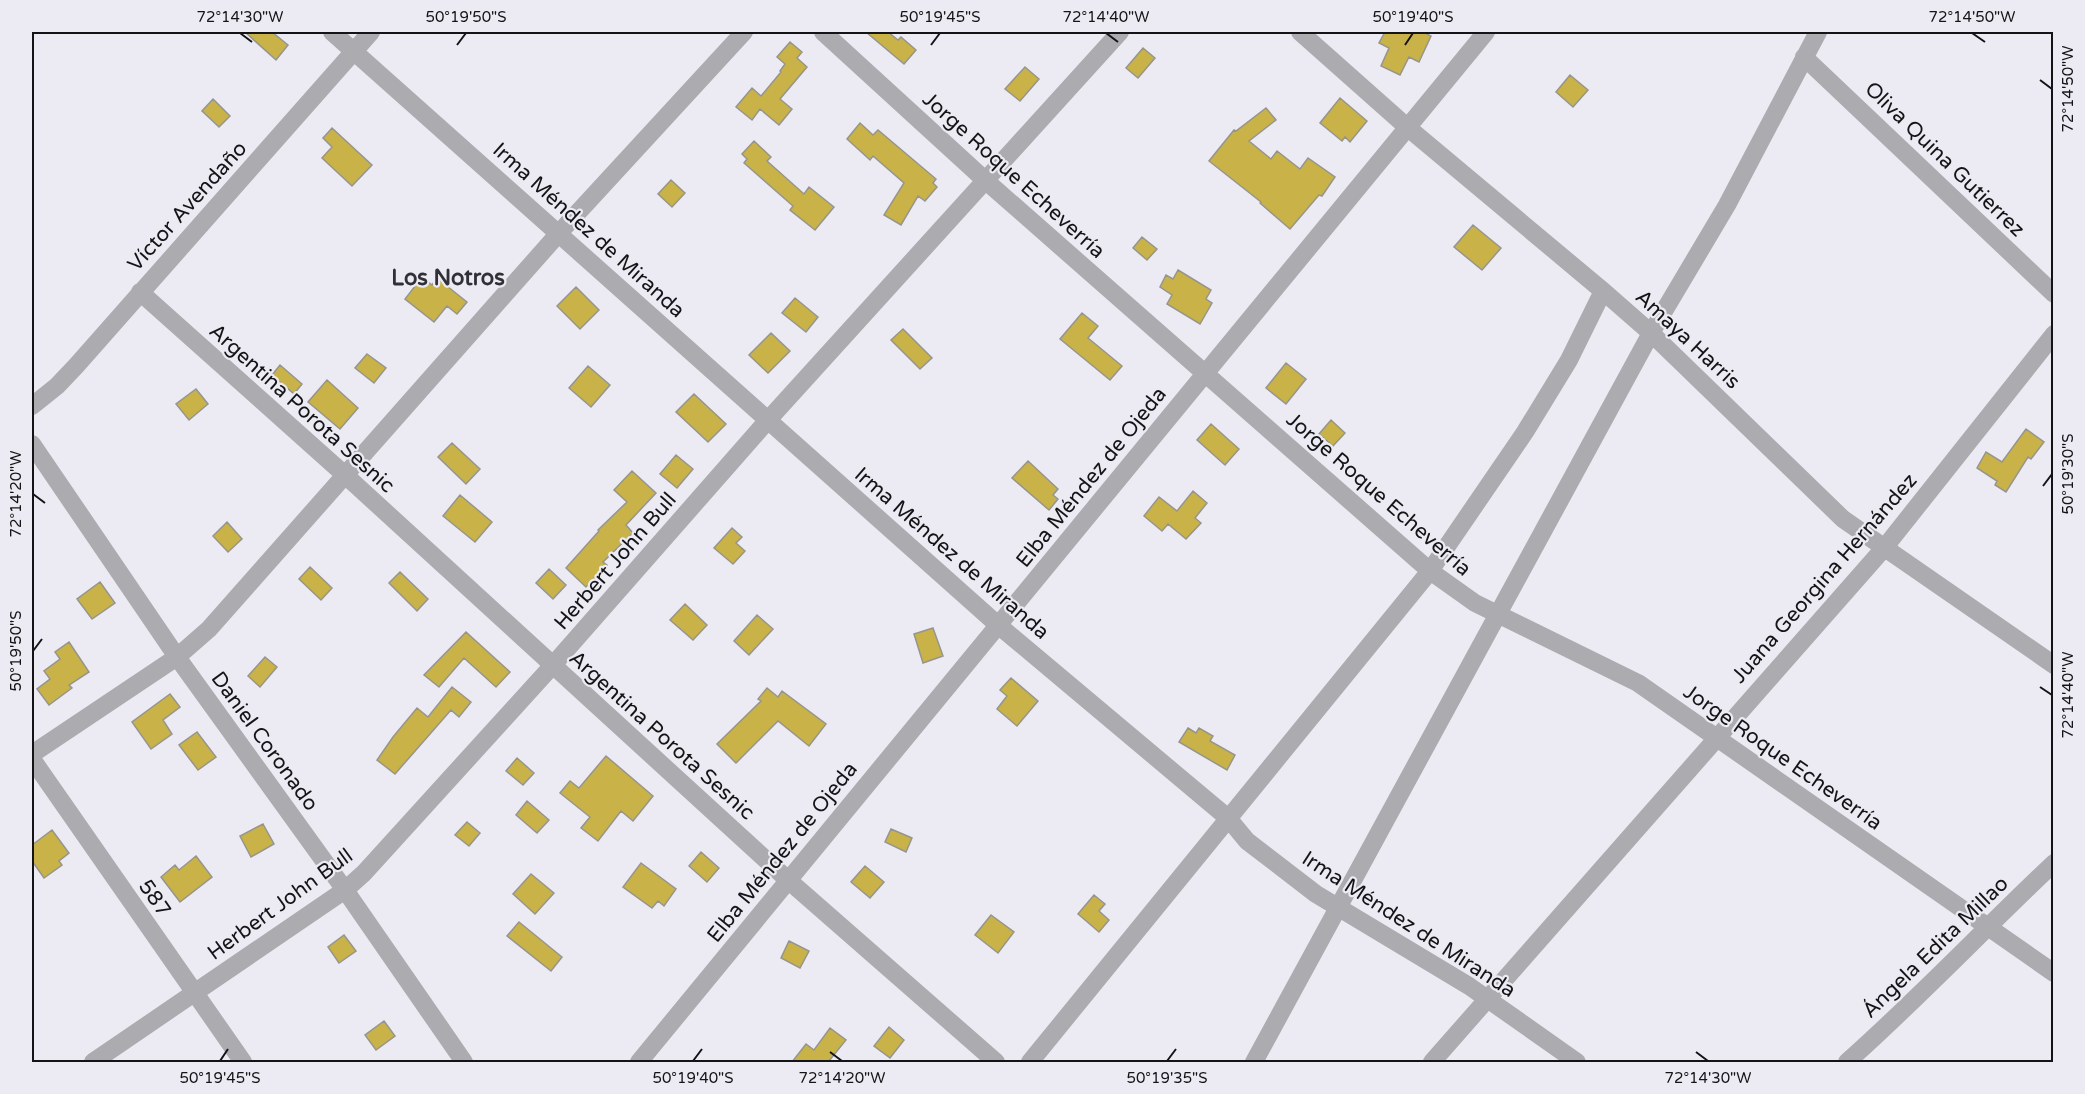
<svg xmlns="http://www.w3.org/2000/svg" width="2085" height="1094" font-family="'Varela Round',sans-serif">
<rect width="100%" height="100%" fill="#ecebf3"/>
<!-- building -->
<path fill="#c9b248" stroke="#96958d" stroke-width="1.5" d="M245,32H272L288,45L276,60Z
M866,32H888L898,40L901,37L916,50L904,64Z
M1385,32H1423L1431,36L1419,62L1409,57L1400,75L1381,66L1389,48L1379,43Z
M790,42L802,52L797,58L807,67L780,99L792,109L779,125L760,109L752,120L736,107L752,88L761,96L781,72L780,71L785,64L777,57Z
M1143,48L1155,58L1138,78L1126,68Z
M1025,67L1039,79L1020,101L1005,89Z
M1570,75L1588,90L1573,107L1556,92Z
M1340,98L1367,121L1350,142L1345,137L1342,141L1320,123Z
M213,99L230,116L219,127L202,111Z
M1266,108L1276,120L1249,141L1271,159L1277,151L1300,169L1308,158L1335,177L1322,196L1319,195L1290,229L1260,203L1261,202L1209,161L1234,130L1236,131Z
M860,123L873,135L878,130L936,179L933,183L937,187L925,201L918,196L901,225L884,215L904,183L873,156L870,160L847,139Z
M332,128L372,165L352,186L322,158L332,147L323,138Z
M754,141L771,157L767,161L804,194L809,187L834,207L815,230L790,210L793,206L744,163L747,159L742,154Z
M671,180L685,193L672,207L658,194Z
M1473,225L1501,248L1482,270L1454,247Z
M1142,237L1157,249L1147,260L1133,248Z
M1178,270L1211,290L1206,299L1212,303L1200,324L1167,304L1172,295L1160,287L1166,275L1173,279Z
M422,277L432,285L437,278L467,302L457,314L447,306L434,322L405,299Z
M576,287L599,310L580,329L557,306Z
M795,298L818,317L806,332L782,313Z
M1082,313L1098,326L1088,338L1122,366L1110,380L1060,339Z
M903,329L932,358L920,369L891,340Z
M771,333L790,351L768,373L749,355Z
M367,354L386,368L374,383L355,368Z
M1286,363L1306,379L1286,404L1266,388Z
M280,365L302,384L294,394L272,375Z
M588,366L610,385L591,407L569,388Z
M327,380L358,408L340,429L308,402Z
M196,389L208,404L189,420L176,404Z
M694,394L726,424L708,442L676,412Z
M1331,420L1345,433L1333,446L1319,434Z
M1211,424L1239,449L1225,465L1197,440Z
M2026,429L2044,442L2031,459L2028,457L2006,492L1995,485L1997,481L1977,468L1986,452L2002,462Z
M452,443L480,469L466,484L438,457Z
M676,455L693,469L677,488L660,474Z
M1028,461L1058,489L1053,495L1058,499L1049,510L1012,478Z
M632,471L656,493L626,525L633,533L603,562L607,565L586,587L566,568L599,531L598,530L627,502L614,490Z
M1193,491L1207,503L1195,518L1201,523L1186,539L1168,524L1162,531L1144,516L1159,497L1177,511Z
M460,495L492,522L475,542L443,516Z
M227,522L242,539L228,552L213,536Z
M732,528L742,537L736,543L745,551L733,564L714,548Z
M310,567L332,588L321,600L299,579Z
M549,569L566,585L553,599L536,583Z
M400,572L428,599L417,611L389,583Z
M100,582L115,603L92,619L77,599Z
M685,604L707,625L693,640L670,620Z
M757,615L773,629L749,655L734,641Z
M933,628L943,656L923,663L914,634Z
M466,632L510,672L496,687L464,658L439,687L424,675Z
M69,642L89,672L69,685L72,688L49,705L37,689L50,679L44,671L60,659L55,652Z
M265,657L277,667L260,687L248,676Z
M1011,678L1038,701L1017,726L997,709L1007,696L1000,690Z
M452,687L471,702L459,717L451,710L395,774L377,760L393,737L417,708L428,717Z
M767,688L778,697L782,691L826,724L809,746L778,721L736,763L717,744L761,701L758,699Z
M170,694L180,707L163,720L172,734L151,749L132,722Z
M1188,728L1196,733L1199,728L1213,736L1210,741L1235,755L1227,770L1179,742Z
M197,732L216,757L198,770L179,745Z
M606,756L653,796L633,821L621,811L598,841L581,828L590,817L560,793L570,781L579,788Z
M517,758L534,773L523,785L506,771Z
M527,801L549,820L537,833L516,815Z
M467,822L480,833L469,846L455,835Z
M263,824L274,844L251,857L240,836Z
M891,829L912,838L906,852L885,842Z
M52,830L69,853L59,861L62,865L44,878L32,861V845Z
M701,852L719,868L707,882L689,866Z
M196,856L212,877L180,902L161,877L175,865L179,870Z
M641,863L676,889L664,906L658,901L652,908L623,887Z
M865,866L884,882L870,898L851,882Z
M531,874L554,893L535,914L513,894Z
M1094,895L1105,904L1099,911L1109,920L1099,932L1078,914Z
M991,915L1014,932L998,953L975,935Z
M519,922L562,957L551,971L507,936Z
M344,935L356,951L339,963L328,947Z
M789,941L809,951L800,968L781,958Z
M384,1021L395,1036L376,1050L365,1035Z
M889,1027L904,1040L890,1058L874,1046Z
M830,1028L846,1040L829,1061L830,1062H792L806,1044L814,1050Z"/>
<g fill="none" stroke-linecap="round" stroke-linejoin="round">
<!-- street -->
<path stroke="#acabaf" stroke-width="18" d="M332,32L998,625L1228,818L1247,841L1316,894L1469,986L1577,1062
M823,32L986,181L1430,571L1475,603L1638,683L2054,973
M1300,32L1407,127L1603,291L1651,333L1843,519L2054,665
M1804,57L2054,294
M140,292L345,475L788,880L996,1062
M32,406L57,386L76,366L371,32
M32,444L177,657L345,890L464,1062
M32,754L177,657L209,629L559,233L744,32
M32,759L243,1062
M93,1062L345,890L364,873L553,665L768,420L1120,32
M639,1062L1486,32
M1030,1062L1430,571L1525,432L1569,360L1603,291
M1254,1062L1651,333L1727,205L1818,32
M1432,1062L1885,547L2054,334
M1847,1062C1918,999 1984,929 2054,863"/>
</g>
<!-- ticks -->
<path fill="none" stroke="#141417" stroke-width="2" d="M240,33L252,42M1106,33L1118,42M1972,33L1985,42M457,45L466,33M931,45L940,33M1405,45L1413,33M2040,80L2052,89M2043,486L2052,474M33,494L45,503M33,651L42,639M2040,687L2052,695M830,1052L842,1061M1696,1052L1708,1061M220,1061L228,1049M693,1061L702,1049M1167,1061L1176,1049"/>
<g text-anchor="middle" stroke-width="4.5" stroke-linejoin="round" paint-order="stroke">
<!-- street labels -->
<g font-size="21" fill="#141417" stroke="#ecebf3">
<text transform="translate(1945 159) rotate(44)" y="7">Oliva Quina Gutierrez</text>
<text transform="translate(1014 175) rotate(42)" y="7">Jorge Roque Echeverría</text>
<text transform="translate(187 206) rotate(-48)" y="7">Víctor Avendaño</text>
<text transform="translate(589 230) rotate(42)" y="7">Irma Méndez de Miranda</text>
<text transform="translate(1688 339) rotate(43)" y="7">Amaya Harris</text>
<text transform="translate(302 408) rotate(42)" y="7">Argentina Porota Sesnic</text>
<text transform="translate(1091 477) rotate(-51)" y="7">Elba Méndez de Ojeda</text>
<text transform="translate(1379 494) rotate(41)" y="7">Jorge Roque Echeverría</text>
<text transform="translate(952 553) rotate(41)" y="7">Irma Méndez de Miranda</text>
<text transform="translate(615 561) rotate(-49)" y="7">Herbert John Bull</text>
<text transform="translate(1824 578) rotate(-49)" y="7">Juana Georgina Hernández</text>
<text transform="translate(662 735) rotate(42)" y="7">Argentina Porota Sesnic</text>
<text transform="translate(265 741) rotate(54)" y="7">Daniel Coronado</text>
<text transform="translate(1783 757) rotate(35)" y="7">Jorge Roque Echeverría</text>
<text transform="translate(782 852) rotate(-51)" y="7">Elba Méndez de Ojeda</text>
<text transform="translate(155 898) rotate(55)" y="7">587</text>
<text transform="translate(280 904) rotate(-36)" y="7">Herbert John Bull</text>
<text transform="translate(1409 924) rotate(33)" y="7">Irma Méndez de Miranda</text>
<text transform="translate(1935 947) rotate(-44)" y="7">Ángela Edita Millao</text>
</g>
<!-- neighbourhood labels -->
<g font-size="22" font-weight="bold" fill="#313037" stroke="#ecebf3">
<text x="448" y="285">Los Notros</text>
</g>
</g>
<!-- border -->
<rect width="2085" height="1094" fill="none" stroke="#ecebf3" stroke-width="66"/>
<rect x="33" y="33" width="2019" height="1028" fill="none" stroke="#141417" stroke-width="2"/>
<g font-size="15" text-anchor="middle" fill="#141417">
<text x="240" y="22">72°14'30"W</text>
<text x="466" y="22">50°19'50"S</text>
<text x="940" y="22">50°19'45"S</text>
<text x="1106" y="22">72°14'40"W</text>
<text x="1413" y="22">50°19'40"S</text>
<text x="1972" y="22">72°14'50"W</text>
<text transform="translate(2068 89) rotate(-90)" y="5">72°14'50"W</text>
<text transform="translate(2068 474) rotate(-90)" y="5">50°19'30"S</text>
<text transform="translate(16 494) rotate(-90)" y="5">72°14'20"W</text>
<text transform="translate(16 651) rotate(-90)" y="5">50°19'50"S</text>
<text transform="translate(2068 695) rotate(-90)" y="5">72°14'40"W</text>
<text x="220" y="1083">50°19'45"S</text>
<text x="693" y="1083">50°19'40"S</text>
<text x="842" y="1083">72°14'20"W</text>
<text x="1167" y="1083">50°19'35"S</text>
<text x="1708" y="1083">72°14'30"W</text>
</g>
</svg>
